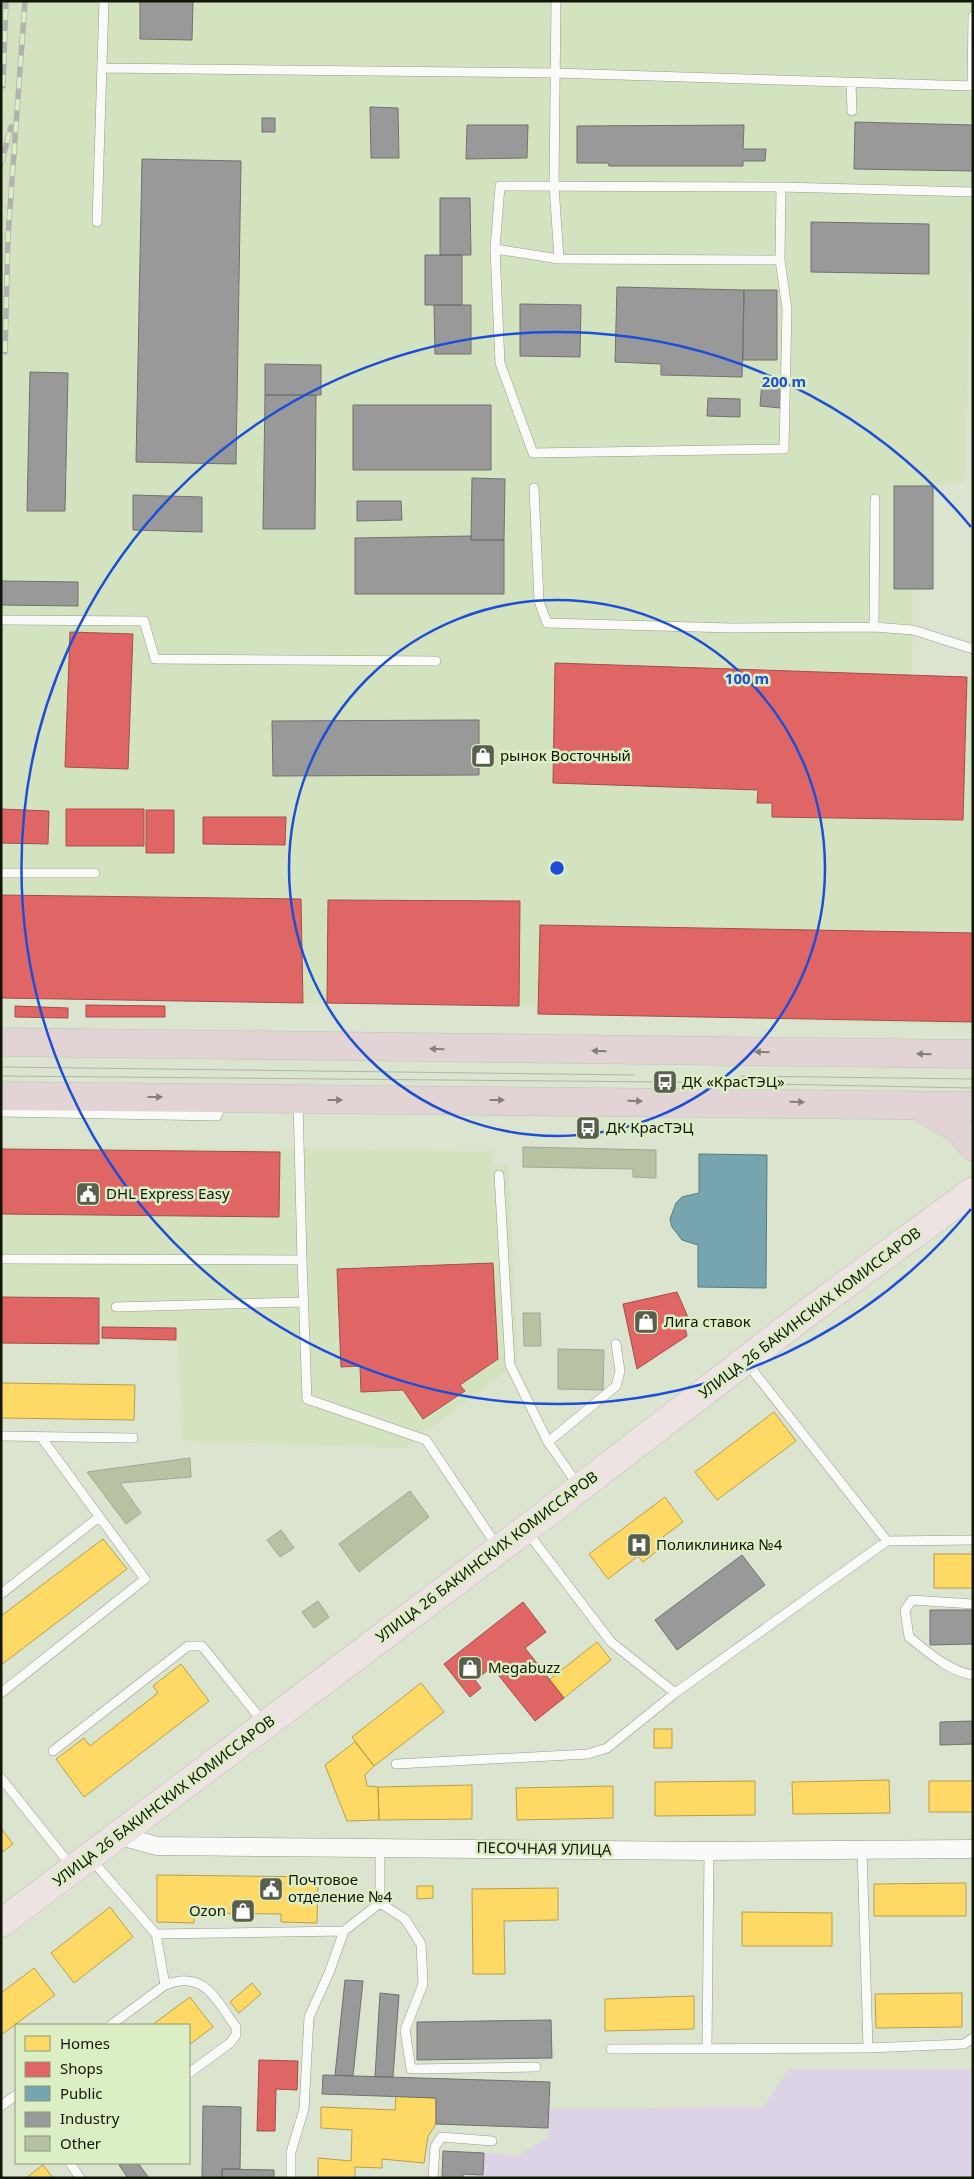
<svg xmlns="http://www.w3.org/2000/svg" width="974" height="2179" font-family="'Noto Sans',sans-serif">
<rect width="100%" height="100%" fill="#dbe4ce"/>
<!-- built -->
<path fill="#d4e3bf" d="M1,1H973V191L965,481L933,486V589L913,590L912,675L973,677V1025L538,1014V1007L1,998Z
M1,1147L493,1151V1164H508L518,1363L405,1448L182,1441L178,1342L1,1338Z"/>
<!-- green -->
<path fill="#ddd3e7" d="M789,2069H973V2178H463V2174L483,2175L484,2153L519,2156L548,2137L549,2109L763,2107Z"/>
<!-- homes -->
<path fill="#ffd966" stroke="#b89f4a" d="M1,1383L135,1385L134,1420L1,1418Z
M774,1412L796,1441L717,1500L695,1472Z
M665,1497L683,1522L663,1537L667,1543L643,1562L638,1556L608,1579L589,1554Z
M103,1539L127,1569L1,1665V1616Z
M934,1554H973V1588H934Z
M597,1642L611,1660L564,1698L549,1680Z
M181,1664L209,1701L84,1797L56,1759L84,1738L90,1746L158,1693L153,1686Z
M421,1683L444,1712L374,1766L352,1737Z
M654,1729H672V1748H654Z
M355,1742L374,1766L365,1775L367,1786L378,1787L379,1820L347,1821L325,1765Z
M889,1780L890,1813L793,1814L792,1782Z
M755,1781V1815L655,1816V1782Z
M929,1781H973V1812H929Z
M472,1785V1819L379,1820L378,1787Z
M613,1786V1818L517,1820L516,1788Z
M1,1828L13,1844L1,1853Z
M157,1875L318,1877L317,1923L281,1922V1914L194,1913V1923L157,1922Z
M966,1883V1916H874V1884Z
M417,1886H433V1898L417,1899Z
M558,1888V1920L504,1921L505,1974H473L472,1889Z
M110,1907L133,1937L74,1983L51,1953Z
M742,1912L832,1913V1946H742Z
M34,1968L55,1995L1,2035V1993Z
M252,1983L261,1994L239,2013L230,2002Z
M962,1993V2027L876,2028L875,1994Z
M694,1996V2029L605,2031V1999Z
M190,1997L213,2027L189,2045V2025H152Z
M396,2096L436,2098V2124L428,2136L424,2163L382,2159V2168L355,2167V2178H318V2158L351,2161L352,2130L321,2128V2107L395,2110Z
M43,2165L53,2178H26Z"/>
<!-- shops -->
<path fill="#e06666" stroke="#a24e4a" d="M70,632L133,634L128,769L65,767Z
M555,663L967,677L963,820L772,817V803H757L758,790L553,783Z
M1,809L49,811L48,844L1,843Z
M66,809H144V846H66Z
M146,810H174V853H146Z
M203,817H286L285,845L203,844Z
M1,895L301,899L303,1003L1,998Z
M328,900L520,901L519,1006L327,1003Z
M540,925L973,933V1022L538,1014Z
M86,1005L165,1006V1017H86Z
M15,1006L68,1008V1018L15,1017Z
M1,1149L280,1152L279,1217L1,1214Z
M493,1263L498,1359L460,1385L465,1391L423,1419L403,1390L361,1392L360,1366L341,1367L337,1269Z
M677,1292L690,1322L684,1323L687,1336L637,1369L623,1304Z
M2,1297L99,1298V1344L1,1343Z
M102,1327L176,1328V1340L102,1338Z
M523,1602L546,1632L525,1648L564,1698L535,1721L492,1667L475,1680L481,1688L470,1697L444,1664Z
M259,2060L298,2061L297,2090L276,2089L275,2131H257Z"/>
<!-- public -->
<path fill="#76a5af" stroke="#587a7d" d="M699,1154L767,1155L766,1288L698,1287V1245L682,1240L672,1227L670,1219L676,1203L682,1197L699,1193Z"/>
<!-- industry -->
<path fill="#999" stroke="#70726e" d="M140,1H193L192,40L140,39Z
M370,107L398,108L399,158H371Z
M262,118H275V132H262Z
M855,122L973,125V171L854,169Z
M467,125H528L527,158L466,159Z
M744,125L743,149H766L765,161H743V166H609L608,163H577V126Z
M142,159L241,161L236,464L136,462Z
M440,198H470L471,255H440Z
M811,222L929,224V274L811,272Z
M425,255H462V305H425Z
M617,287L744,290L742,377L661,375V364L615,362Z
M744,290H777V360H743Z
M520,304L581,305L580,357L520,356Z
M434,305H471V354H435Z
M265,364L321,365V395H265Z
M30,372L68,373L65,511H27Z
M762,381L782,383L780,408L760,406Z
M265,395H316L315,529H263Z
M708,398L740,399V417L707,416Z
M353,405H491V470H353Z
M472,478L505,479L504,540H471Z
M894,486H933V589H894Z
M133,495L202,497V532L133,530Z
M357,501H401L402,520L357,521Z
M471,536V540H504V594H355V538Z
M1,581L78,582V606L1,605Z
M479,720V775L273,776L272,721Z
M742,1555L765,1585L677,1650L655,1620Z
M930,1610H973V1644L930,1645Z
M973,1721V1744L940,1745V1722Z
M345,1980L363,1981L353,2076L335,2075Z
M380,1993L399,1995L393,2077H375Z
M551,2020L552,2058L417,2060V2022Z
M323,2075L550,2082L548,2128L436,2124V2098L322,2094Z
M203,2106L241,2107L240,2169H222V2178H202Z
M443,2151L484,2153L483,2175L463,2174V2178H442Z
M122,2163H138L149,2178H128L119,2165Z
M222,2169L274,2170V2178H222Z"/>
<!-- building -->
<path fill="#b6c2a2" stroke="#a0a896" d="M523,1147L656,1150V1178L633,1177V1169L523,1167Z
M523,1313H540L541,1346H524Z
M558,1349L604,1350L603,1390L558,1389Z
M190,1458L191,1477L120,1483L141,1513L126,1524L87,1472Z
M410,1491L429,1517L359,1572L339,1544Z
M281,1530L294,1548L280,1557L267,1540Z
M318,1601L329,1617L314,1628L302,1612Z"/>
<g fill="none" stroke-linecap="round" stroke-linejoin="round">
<defs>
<path id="lane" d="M556,1L554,186L559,259
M103,68L555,73L973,86
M851,83L852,111
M972,86L973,16
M97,222L104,1
M495,249L559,259L780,260L781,187
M780,260L787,309L784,449L533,453L500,363L495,249L500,186L781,187L973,192
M534,488L539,601L547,623L732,628L874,627L913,630L973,649
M1,620L144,621L155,659L436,661
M874,627L875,499
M1,873H95
M298,1101L302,1260
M1,1112L217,1116L222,1103
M499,1175L510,1365L548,1442
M1,1259L302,1260L307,1399L426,1440L497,1546
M116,1307L303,1302
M746,1362L887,1541
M1,1436L133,1438
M578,1485L548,1442L616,1386L620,1371L616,1344
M528,1533L611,1642L675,1693
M1,1594L99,1517
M973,1604L912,1600L905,1610L909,1637C928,1652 948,1671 973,1675
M1,1693L145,1579L41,1437
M53,1751L188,1646H202L263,1722
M396,1764L588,1754L607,1748L675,1693L887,1541L973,1540
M1,1778L72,1867
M862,1849L868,2048
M91,1859L156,1934L344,1931
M380,1903L405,1919L421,1944L423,1984L405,2030L411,2069L536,2067
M156,1934L165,1985C204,1969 216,2000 236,2027V2035L230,2043L189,2073
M111,2025L165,1985V1981
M611,2049L868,2048L964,2044L973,2038
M707,2049L709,1851
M1,2106L16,2095
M70,2163L80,2178
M291,2178V2152L304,2109L309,2017L329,1973L344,1931L380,1903V1848
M433,2178L435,2147L441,2137L492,2141"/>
<path id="street" d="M117,1835L157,1846L709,1851L973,1849"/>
<path id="primary" d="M1,1923L542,1517L807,1313L973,1191"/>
<path id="highway" d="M1,1042L973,1054
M1,1096L973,1106
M918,1106L960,1130L973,1147"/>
</defs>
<!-- lane casing -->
<use href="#lane" stroke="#959b8a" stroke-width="10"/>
<!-- street casing -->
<use href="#street" stroke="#959b8a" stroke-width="19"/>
<!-- primary casing -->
<use href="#primary" stroke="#bec3b8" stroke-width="29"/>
<!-- highway casing -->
<use href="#highway" stroke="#bec3b8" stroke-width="29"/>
<!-- lane -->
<use href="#lane" stroke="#fafbf8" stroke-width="9"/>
<!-- street -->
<use href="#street" stroke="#fafbf8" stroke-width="18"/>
<!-- primary -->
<use href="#primary" stroke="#ece3e2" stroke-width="28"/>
<!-- highway -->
<use href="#highway" stroke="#e2d4d4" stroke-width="28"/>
<!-- tram -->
<path stroke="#b1b4ae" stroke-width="1" d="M1,1067L634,1075
M1,1076L665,1082L973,1088
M741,1076L973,1079"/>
<defs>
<path id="rail" d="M3,86L6,1
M1,164L11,127
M5,352L8,236L25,1"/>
</defs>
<!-- rail casing -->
<use href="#rail" stroke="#b1b4ae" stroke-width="5.5"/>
<!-- rail -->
<use href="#rail" stroke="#dceec4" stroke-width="4" stroke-dasharray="11" stroke-linecap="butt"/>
</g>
<!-- one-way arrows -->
<defs><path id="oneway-solid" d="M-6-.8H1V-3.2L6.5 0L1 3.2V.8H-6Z" transform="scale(1.25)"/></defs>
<g fill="#847f78">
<use href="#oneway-solid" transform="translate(437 1049) rotate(-179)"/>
<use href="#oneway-solid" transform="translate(599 1051) rotate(-179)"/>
<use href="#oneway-solid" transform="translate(762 1052) rotate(-179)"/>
<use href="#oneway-solid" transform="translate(924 1054) rotate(-179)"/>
<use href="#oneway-solid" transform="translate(155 1097)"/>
<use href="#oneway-solid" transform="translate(335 1100)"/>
<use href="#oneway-solid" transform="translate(497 1100)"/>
<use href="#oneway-solid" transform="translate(635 1101) rotate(1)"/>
<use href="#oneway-solid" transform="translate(797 1102) rotate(1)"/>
</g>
<!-- distance rings -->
<g fill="none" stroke="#1d4ed8" stroke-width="2.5">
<circle cx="557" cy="868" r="268"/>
<path d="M971 1209A536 536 0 1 1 971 527"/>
</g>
<!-- icons -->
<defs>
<symbol id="shop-square" viewBox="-11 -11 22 22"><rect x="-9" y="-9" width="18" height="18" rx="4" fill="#585f4d" stroke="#dceec4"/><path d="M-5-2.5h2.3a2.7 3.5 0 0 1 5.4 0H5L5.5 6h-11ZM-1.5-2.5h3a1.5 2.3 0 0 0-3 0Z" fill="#fff"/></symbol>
<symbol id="bus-square" viewBox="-11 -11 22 22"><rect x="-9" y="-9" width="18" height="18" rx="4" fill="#585f4d" stroke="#dceec4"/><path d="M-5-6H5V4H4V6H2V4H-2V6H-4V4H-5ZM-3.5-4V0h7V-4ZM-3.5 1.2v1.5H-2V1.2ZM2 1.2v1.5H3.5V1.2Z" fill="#fff"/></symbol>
<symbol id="civic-square" viewBox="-11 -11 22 22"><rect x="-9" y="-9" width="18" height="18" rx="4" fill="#585f4d" stroke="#dceec4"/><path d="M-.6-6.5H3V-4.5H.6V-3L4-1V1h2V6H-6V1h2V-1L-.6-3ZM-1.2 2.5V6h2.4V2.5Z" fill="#fff"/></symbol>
<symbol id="hospital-square" viewBox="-11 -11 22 22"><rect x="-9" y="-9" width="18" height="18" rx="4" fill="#585f4d" stroke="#dceec4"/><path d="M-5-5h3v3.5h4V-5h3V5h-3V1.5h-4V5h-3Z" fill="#fff"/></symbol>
</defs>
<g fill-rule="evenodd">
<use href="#shop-square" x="469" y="742" width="28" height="28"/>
<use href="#bus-square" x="651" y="1068" width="28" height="28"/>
<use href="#bus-square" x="574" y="1114" width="28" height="28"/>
<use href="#civic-square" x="74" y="1180" width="28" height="28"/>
<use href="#shop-square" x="632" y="1308" width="28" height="28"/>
<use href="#hospital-square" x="625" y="1531" width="28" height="28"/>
<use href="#shop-square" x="456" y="1654" width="28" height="28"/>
<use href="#civic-square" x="257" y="1875" width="28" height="28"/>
<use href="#shop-square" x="229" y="1897" width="28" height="28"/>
</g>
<g text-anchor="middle" stroke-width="5" stroke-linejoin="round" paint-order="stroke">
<!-- poi labels -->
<g font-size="15" fill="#111708" stroke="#dceec4" text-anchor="start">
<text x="500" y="761">рынок Восточный</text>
<text x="682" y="1087">ДК «КрасТЭЦ»</text>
<text x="606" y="1133">ДК КрасТЭЦ</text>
<text x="106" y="1199">DHL Express Easy</text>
<text x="664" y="1327">Лига ставок</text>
<text x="656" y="1550">Поликлиника №4</text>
<text x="488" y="1673">Megabuzz</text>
<text x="288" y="1885">Почтовое<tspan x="288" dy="17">отделение №4</tspan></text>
<text x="226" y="1916" text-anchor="end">Ozon</text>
</g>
<!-- street labels -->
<g font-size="15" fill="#111708" stroke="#dceec4">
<text transform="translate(810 1313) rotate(-37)" y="5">УЛИЦА 26 БАКИНСКИХ КОМИССАРОВ</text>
<text transform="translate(487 1557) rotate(-37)" y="5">УЛИЦА 26 БАКИНСКИХ КОМИССАРОВ</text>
<text transform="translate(164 1801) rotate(-37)" y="5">УЛИЦА 26 БАКИНСКИХ КОМИССАРОВ</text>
<text transform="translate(544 1849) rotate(1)" y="5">ПЕСОЧНАЯ УЛИЦА</text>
</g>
</g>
<circle cx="557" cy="868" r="8" fill="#1d4ed8" stroke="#dceec4" stroke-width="2.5"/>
<g font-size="15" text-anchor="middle" font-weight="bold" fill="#1d4ed8" stroke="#dceec4" stroke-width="5" stroke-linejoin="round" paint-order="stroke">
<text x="784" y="387">200 m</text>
<text x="747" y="684">100 m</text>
</g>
<!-- border -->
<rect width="974" height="2179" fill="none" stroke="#111708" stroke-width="5"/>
<!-- legend -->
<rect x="15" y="2024" width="175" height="140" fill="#dceec4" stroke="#8b9879"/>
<rect x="25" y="2036" width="25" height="15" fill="#ffd966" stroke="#8b9879"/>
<text x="60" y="2049" font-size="15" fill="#111708">Homes</text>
<rect x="25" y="2062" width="25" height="15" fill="#e06666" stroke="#8b9879"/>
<text x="60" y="2074" font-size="15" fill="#111708">Shops</text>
<rect x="25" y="2086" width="25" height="15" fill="#76a5af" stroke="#8b9879"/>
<text x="60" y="2099" font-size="15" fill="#111708">Public</text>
<rect x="25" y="2112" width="25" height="15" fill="#999999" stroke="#8b9879"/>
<text x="60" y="2124" font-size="15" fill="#111708">Industry</text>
<rect x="25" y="2136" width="25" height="15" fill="#b6c2a2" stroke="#8b9879"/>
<text x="60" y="2149" font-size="15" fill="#111708">Other</text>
</svg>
